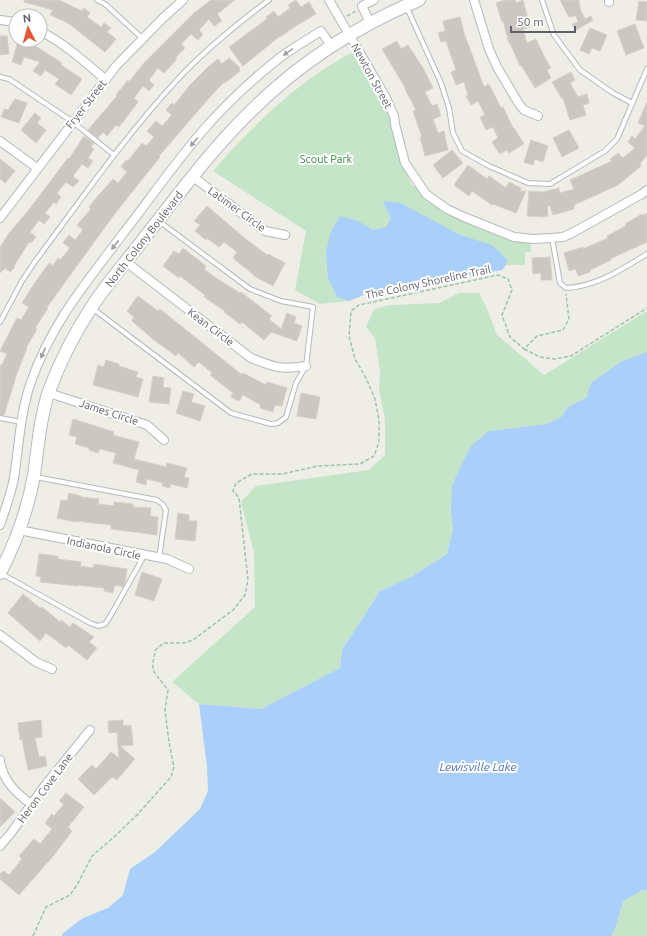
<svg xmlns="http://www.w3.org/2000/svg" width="647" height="936" font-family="Ubuntu,sans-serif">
<rect width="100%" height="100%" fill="#efeee6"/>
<!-- green -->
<path fill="#c4e5c7" d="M353,52L382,98L393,121L397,149L411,184L434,204L477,228L510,239L531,243V251L525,253V265H506L502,270L432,281L371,292L349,301L320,304L295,290L306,231L213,171C252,126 299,80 353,52Z
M459,293H479L487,309L497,335L544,375L647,311V352L622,361L587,397L568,407L561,417L546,424L489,431L451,513L453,529L447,554L411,577L380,591L342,650L340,668L261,709L199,704L172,682L255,607L254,552L241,502L256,486L369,470L385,455V419L379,390L380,371L375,338L366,327L374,309L390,305L439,303Z
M643,890H647V936H611L616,926L623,901Z"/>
<!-- water -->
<path fill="#aacffb" d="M383,201L401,203L460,235L492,245L507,259L506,265L502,270L432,281L371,292L349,301L337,297L328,278L326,252L331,232L340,216L358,221L373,230L386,227L391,219Z
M647,352V890H643L623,901L616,926L611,936H62L63,933L83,918L108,908L123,895L130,869L155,852L200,809L208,791L207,767L199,704L261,709L340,668L342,650L380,591L411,577L447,554L453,529L451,513L452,486L459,470L471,446L489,431L546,424L561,417L568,407L587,397L591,383L622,361Z"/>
<!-- building -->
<path fill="#cbc8c3" stroke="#d4d1c5" d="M24,0H59L82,11L84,8L90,13L87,17L101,27L104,23L111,28L107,32L116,39L105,52L68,23L50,15L53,10L24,2Z
M211,0H235L217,14L222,21L214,26L209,19L199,30L203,34L198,40L191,34L181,44L185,48L175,58L177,59L164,73L158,68L149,80L154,85L149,91L143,86L134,98L138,102L119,127L116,125L107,136L103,132L98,138L88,130L117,96L116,95L128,80L129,82L144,63L194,13Z
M296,0L301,7L309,2L316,14L296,26L280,37V36L243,66L229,47L267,19L266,17L274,11L278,17L290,8L288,5Z
M505,0H515L516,3L523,0L530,27L523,29L527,43L536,39L545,58L551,68L547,70L551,78L535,88L521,65L520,66L510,43H509L503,21L502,22L496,3Z
M560,0H579L580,9L585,19L591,16L593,20L576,30L572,24L578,22L576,16L569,17Z
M639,1L647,2V21L636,20Z
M460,17L464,33L484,87L489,84L501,108L503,107L513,128H514L524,144L509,153L506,150L500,154L492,142L498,138L493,127L486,130L480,117L485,115L478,101L471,105L466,96L468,95L464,82L456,85L451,72L456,70L446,41L441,42L438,33L445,31L443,21Z
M635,24L644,48L626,55L617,31Z
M590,28L607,35L600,51L592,48L589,54L580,50Z
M0,36H7L9,54L0,55Z
M18,41L37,47L62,63L61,65L82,79L71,95L55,84L59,79L45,70L41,76L33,71L40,62L24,57L21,65L12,62Z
M397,41L401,49L408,45L423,68L433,88L425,92L432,106L437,104L441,116L433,119L438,133L444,131L448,150L425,156L420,137H422L413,111L416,110L405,89H406L382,49Z
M229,58L240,68L239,69L240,71L225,83L224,82L209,98L159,156L160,157L116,212L47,307L48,308L35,328L37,329L26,348H27L17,373L4,415H0V365H2L7,354L0,351L17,318L21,320L29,307L22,303L34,284L49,263L53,266L58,258L60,260L70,248L63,243L69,235L75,240L83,230L77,225L91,209L89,207L97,197L113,179L118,183L127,172L121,167L126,160L128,161L142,143L146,146L154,137L147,131L156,121L162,126L172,115L166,110L172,103L174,105L191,84L208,67L218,59L222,64Z
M571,72L575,80L570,83L578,97L587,94L589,103L583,105L586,115L570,120L563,98L562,99L552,82Z
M15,99L27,103L19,123L1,117L4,109L8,110Z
M647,102V155L640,164L641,166L618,185L574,205V209L553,215L550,206H547L548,216L544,217L527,216L529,191L543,192L559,188L560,193L574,189L570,180L612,161L610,159L618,153L623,158L635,148L628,142L632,136L635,139L645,126L638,123Z
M35,113L41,118L37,123L46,130L36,143L21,130Z
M569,130L579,148L562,157L553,138Z
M84,136L94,143L91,147L94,149L88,158L93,161L88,168L82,164L73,176L79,181L73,187L66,182L57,193L61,197L56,204L54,202L45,213L50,217L44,224L39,220L30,232L36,237L31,243L29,242L14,266L15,267L10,272L5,268L0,273V247L9,233L28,211L68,158L69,159Z
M531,140L548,146L543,162L535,159L533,165L524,162Z
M452,150L463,163L443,178L433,165Z
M0,159L15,171L5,183L0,179Z
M468,165L487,179L489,176L506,188L509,182L521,188L520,191H526L516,213L493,204L492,205L472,191L469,196L454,185Z
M207,206L247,240L267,255L268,254L285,263L273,286L256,277L233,258L237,252L224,242L219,247L207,238L206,240L195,231L200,225L194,221Z
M647,213V242L610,259L611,260L590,270V272L578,276L576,269L569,271L564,253L583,247V249L608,238L607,236L626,226L625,224L642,214L643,216Z
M183,248L206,266L204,269L216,278L240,293L241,292L272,316L269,319L281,329L287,313L296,317L294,323L302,326L297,341L271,332L264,340L242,322L240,324L224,312L225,311L204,297L205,295L180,276L179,278L163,266L174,251L179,254Z
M550,257L552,280H541V273L533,274L532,258Z
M138,296L158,311L160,309L242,375L243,373L266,385L267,382L287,388L282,406L275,405L273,412L260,408L261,405L243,395L239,401L231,397L233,393L210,375L212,373L199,362L194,367L178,353L176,356L154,340L132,321L134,317L127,311Z
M106,360L119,364V366L138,372L136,377L143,379L138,397L93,385L98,365L104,367Z
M153,376L164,378L163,387L171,388L169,404L149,402Z
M183,391L194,394L191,402L205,406L200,421L176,413Z
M301,393L320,397L316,419L297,416Z
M73,419L114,432L113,435L139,442L134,459L166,467L167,463L187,468L184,477L189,478L187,488L171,484L170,488L162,486L163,483L147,479L146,485L136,482L139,470L113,463L116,453L100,449L98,453L89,450V448L75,444L77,437L69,435Z
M69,493L81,496V497L99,499L98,504L114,506V502L133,504V507L151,508L150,516L158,517L157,535L111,529V525L76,521V522L57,518L61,500L67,501Z
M178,513L189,515V521H197L195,541L175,539Z
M39,554L58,556V559L81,562L80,566L93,568L94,564L127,569L125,583L123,587L115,585L113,593L104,591V588L78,585L77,586L40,582L41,577L36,576Z
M142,572L162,579L154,601L135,595Z
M23,594L40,608L42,607L60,622L61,620L70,627L73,623L94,637L89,642L97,648L87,660L68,645L66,648L46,633L40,641L8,613Z
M41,720L42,737L35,738L39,757L45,756L47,766L28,770L22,739L20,740L18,723Z
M123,720V726L131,725L133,745L120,746L135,759L117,780L112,777L94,795L78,779L92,765L96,769L111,752L119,758L117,732L109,733L108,721Z
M66,793L84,807L68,827L72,831L54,855L19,895L0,879V874L3,871L9,875L22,859L19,856L34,839L40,844L52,829L45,823L52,814L54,816L64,804L59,801Z
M0,798L15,812L0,827Z"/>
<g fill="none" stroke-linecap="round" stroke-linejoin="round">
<defs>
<path id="lane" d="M97,0L105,4L142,38
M542,0L554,35L580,70L613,93L632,103
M407,8L441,83L449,108L453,133L462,151L489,166L528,183L550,184L605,151L617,139L647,69
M0,77L9,79L73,122L114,155
M552,238L560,283L566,288C596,287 622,269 647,254
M92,308L231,413L271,424L278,423L286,417L296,383L306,366L313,307L281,301L250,289L160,222
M0,322L22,281L34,263C80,201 125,136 178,79C205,50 237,24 269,0
M0,418L21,422
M36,477L157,500L163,505L166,510L159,558
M2,574L90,623L98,626L105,624L111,615L144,556"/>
<path id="street" d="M329,0L385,96L394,116L395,124L405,163L426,194L447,209L464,217L514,237L533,239L552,238L563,237L572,233L642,194L647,190
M474,0L489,49L497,67L519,104L524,110L538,116
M609,0V2
M0,20L16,22
M370,23L362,6L374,0
M40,31C64,43 85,62 106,80
M0,141L37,168
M192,176L265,231L285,235
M0,218L116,66L163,18L183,0
M126,262L251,358C274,367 281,370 306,366
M49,393L147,425L164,440
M0,525C5,510 11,494 14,478C19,446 20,413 31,382C51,324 86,283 122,235C150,199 176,161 206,127C229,101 255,77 282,56C295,47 308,39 321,31L332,47
M19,530L167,559L189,569
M0,635L36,662L52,669
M0,760C2,780 16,793 31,804
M0,846L11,833L43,788L90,730"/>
<path id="secondary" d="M0,573C16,542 28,509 34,475C38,447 40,418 49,391C60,362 74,334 91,308C107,283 127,261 145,237C179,194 211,150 250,112C298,64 357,26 419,0"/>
</defs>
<!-- lane casing -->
<use href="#lane" stroke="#b6b8bc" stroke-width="6"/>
<!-- street casing -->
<use href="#street" stroke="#b6b8bc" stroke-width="10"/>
<!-- secondary casing -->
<use href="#secondary" stroke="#b7b9bf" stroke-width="14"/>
<!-- path -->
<path stroke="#9cc4ac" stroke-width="1.5" stroke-dasharray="4 2" stroke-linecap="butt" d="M347,16L356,11
M524,349L540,357L554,359L571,356L647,308
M33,936L46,907L70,895L77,885L92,856L114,837L137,815L171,777L174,767L169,742L165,710L168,690C154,670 149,675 156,649L164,643H184L193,640L233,610L245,595L248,580L239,498L233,491L236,483L252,474H282L318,466L360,464L374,456L379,442V420L375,399L366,378L355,359L349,336L351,311L359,305L498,275L508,279L512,290L502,315L510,337L524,349L537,336L563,330L569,319L566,294"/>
<!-- lane -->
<use href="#lane" stroke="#fff" stroke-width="4"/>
<!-- street -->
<use href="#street" stroke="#fff" stroke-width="8"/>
<!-- secondary -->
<use href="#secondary" stroke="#fff" stroke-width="12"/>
</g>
<!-- one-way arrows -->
<defs><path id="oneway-solid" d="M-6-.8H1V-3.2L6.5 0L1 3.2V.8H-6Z"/></defs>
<g fill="#9ea0a3">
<use href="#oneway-solid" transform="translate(288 52) rotate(146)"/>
<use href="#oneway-solid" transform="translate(194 142) rotate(130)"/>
<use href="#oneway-solid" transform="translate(115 245) rotate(127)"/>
<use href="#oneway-solid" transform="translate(43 353) rotate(114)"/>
</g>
<g text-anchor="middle" stroke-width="4" stroke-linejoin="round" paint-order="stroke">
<!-- street labels -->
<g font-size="11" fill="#5e6066" stroke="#fff">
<text transform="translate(372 76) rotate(61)" y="4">Newton Street</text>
<text transform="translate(86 104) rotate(-52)" y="4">Fryer Street</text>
<text transform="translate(237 209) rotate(36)" y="4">Latimer Circle</text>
<text transform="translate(144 239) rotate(-52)" y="4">North Colony Boulevard</text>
<text transform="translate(428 282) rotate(-12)" y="4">The Colony Shoreline Trail</text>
<text transform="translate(211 327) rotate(37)" y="4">Kean Circle</text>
<text transform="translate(109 412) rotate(18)" y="4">James Circle</text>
<text transform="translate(104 548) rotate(12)" y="4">Indianola Circle</text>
<text transform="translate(45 788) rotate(-53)" y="4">Heron Cove Lane</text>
</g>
<!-- park labels -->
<g font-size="11" fill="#388243" stroke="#fff">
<text x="326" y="163">Scout Park</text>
</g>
<!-- water labels -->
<g font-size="12" font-style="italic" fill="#4973b6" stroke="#fff">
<text x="478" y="771">Lewisville Lake</text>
</g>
</g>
<!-- north arrow -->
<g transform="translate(28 28) rotate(354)"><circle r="19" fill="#ffffff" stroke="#bfbfc2"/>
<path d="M0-3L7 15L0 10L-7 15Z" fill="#e25839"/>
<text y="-6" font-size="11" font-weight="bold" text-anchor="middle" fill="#5e6066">N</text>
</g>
<!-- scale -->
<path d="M511 26v6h64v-6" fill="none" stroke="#5e6066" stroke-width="2"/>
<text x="517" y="26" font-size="12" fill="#5e6066" stroke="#ffffff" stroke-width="3" paint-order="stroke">50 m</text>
</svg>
